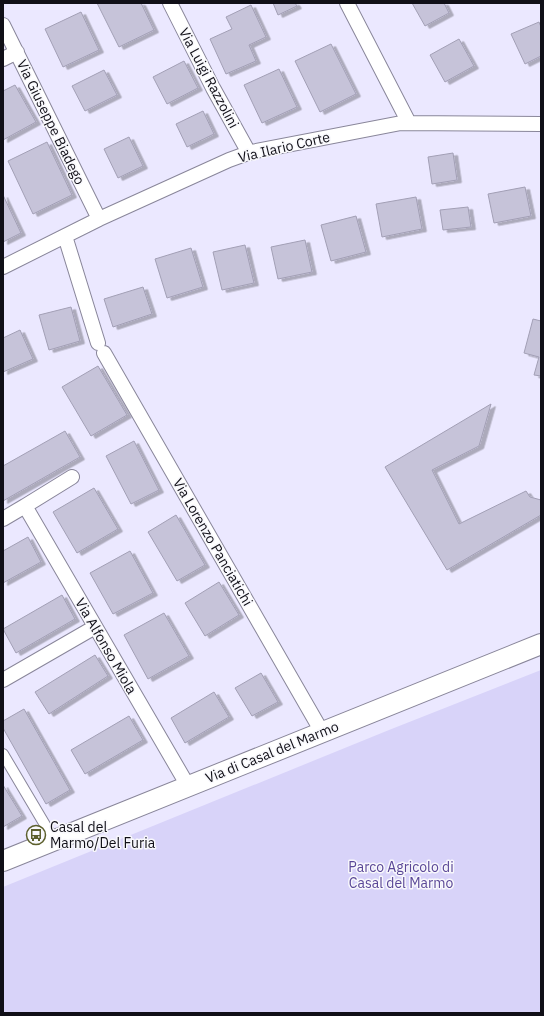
<svg xmlns="http://www.w3.org/2000/svg" width="544" height="1016" font-family="'IBM Plex Sans',sans-serif">
<defs>
<filter id="shadow"><feDropShadow dx="4.5" dy="2.5" stdDeviation="0" flood-color="#0004"/></filter>
</defs>
<rect width="100%" height="100%" fill="#ebe8ff"/>
<!-- green -->
<path fill="#d8d3f9" d="M541,670V1013H3V887L389,730Z"/>
<!-- building -->
<path fill="#c6c3d9" stroke="#a29fb5" filter="url(#shadow)" d="M97,3H141L154,30L119,47Z
M273,3H295L297,6L278,15Z
M412,3H444L449,13L425,26Z
M251,5L266,37L249,45L256,61L226,74L210,39L232,29L226,17Z
M81,12L99,50L63,67L45,29Z
M539,22L541,27V56L525,64L511,34Z
M459,39L474,66L445,82L430,55Z
M331,44L356,94L320,112L295,61Z
M184,61L198,88L167,104L153,77Z
M279,69L297,107L262,123L244,85Z
M104,70L117,95L85,111L72,86Z
M15,85L36,122L3,140V91Z
M203,111L214,134L187,147L176,124Z
M129,137L143,166L118,178L104,149Z
M47,142L72,195L33,214L8,161Z
M453,153L457,180L432,184L428,157Z
M525,187L531,216L494,223L488,194Z
M3,195L21,233L3,242Z
M416,197L422,229L382,237L376,204Z
M468,207L471,227L443,230L440,210Z
M356,216L366,252L331,261L321,225Z
M305,240L312,272L278,279L271,247Z
M245,245L254,283L222,290L213,252Z
M191,248L203,287L167,298L155,259Z
M143,287L152,314L113,327L104,299Z
M71,307L80,341L49,350L39,315Z
M533,319L541,321V376L534,375L539,357L524,353Z
M20,330L33,359L3,372V338Z
M98,366L127,415L91,436L62,387Z
M491,404L479,446L432,470L459,524L526,491L530,497L541,500V515L447,570L385,467Z
M65,431L80,457L3,501V466Z
M134,441L159,490L131,504L106,456Z
M94,488L118,529L77,553L53,512Z
M176,515L205,565L177,581L148,532Z
M28,537L41,562L3,583V551Z
M130,551L153,593L113,614L90,573Z
M219,582L239,615L205,636L185,603Z
M62,595L75,619L16,653L3,629Z
M164,613L189,656L148,679L124,635Z
M95,655L108,676L49,714L35,692Z
M261,673L278,702L252,716L235,688Z
M214,692L229,717L185,743L171,718Z
M24,709L70,790L46,804L3,728V721Z
M129,716L143,740L85,774L71,750Z
M3,785L22,816L3,827Z"/>
<g fill="none" stroke-linecap="round" stroke-linejoin="round">
<defs>
<path id="pedestrian" d="M3,754L54,840"/>
<path id="minor" d="M170,3L213,88L249,153
M347,3L409,123
M3,25L99,219
M3,59L17,52
M65,236L98,343
M3,267L99,219L229,160L251,152L401,123L541,124
M104,353L322,732
M25,506L72,477
M3,519L25,506L188,786
M3,680L95,627"/>
<path id="secondary" d="M3,861L541,644"/>
</defs>
<!-- pedestrian casing -->
<use href="#pedestrian" stroke="#89869a" stroke-width="12"/>
<!-- minor casing -->
<use href="#minor" stroke="#89869a" stroke-width="16"/>
<!-- secondary casing -->
<use href="#secondary" stroke="#89869a" stroke-width="22"/>
<!-- pedestrian -->
<use href="#pedestrian" stroke="#fff" stroke-width="10"/>
<!-- minor -->
<use href="#minor" stroke="#fff" stroke-width="14"/>
<!-- secondary -->
<use href="#secondary" stroke="#fff" stroke-width="20"/>
</g>
<!-- icons -->
<defs>
<symbol id="bus-ring" viewBox="-11 -11 22 22"><circle r="9.5" fill="#f8f8fc" stroke="#5c5f2c" stroke-width="1.5"/><path d="M-5-6H5V4H4V6H2V4H-2V6H-4V4H-5ZM-3.5-4V0h7V-4ZM-3.5 1.2v1.5H-2V1.2ZM2 1.2v1.5H3.5V1.2Z" fill="#5c5f2c"/></symbol>
</defs>
<g fill-rule="evenodd">
<use href="#bus-ring" x="25" y="824" width="22" height="22"/>
</g>
<g text-anchor="middle" stroke-width="3" stroke-linejoin="round" paint-order="stroke">
<!-- street labels -->
<g font-size="14" fill="#100f17" stroke="#f8f8fc">
<text transform="translate(209 78) rotate(62)" y="5">Via Luigi Razzolini</text>
<text transform="translate(51 122) rotate(64)" y="5">Via Giuseppe Biadego</text>
<text transform="translate(284 147) rotate(-13)" y="5">Via Ilario Corte</text>
<text transform="translate(213 542) rotate(60)" y="5">Via Lorenzo Panciatichi</text>
<text transform="translate(106 646) rotate(60)" y="5">Via Alfonso Miola</text>
<text transform="translate(272 752) rotate(-22)" y="5">Via di Casal del Marmo</text>
</g>
<!-- poi labels -->
<g font-size="14" fill="#100f17" stroke="#f8f8fc" text-anchor="start">
<text x="50" y="832">Casal del<tspan x="50" dy="16">Marmo/Del Furia</tspan></text>
</g>
<!-- park labels -->
<g font-size="14" fill="#5a4797" stroke="#f8f8fc">
<text x="401" y="872">Parco Agricolo di<tspan x="401" dy="16">Casal del Marmo</tspan></text>
</g>
</g>
<!-- border -->
<rect width="544" height="1016" fill="none" stroke="#100f17" stroke-width="8"/>
</svg>
